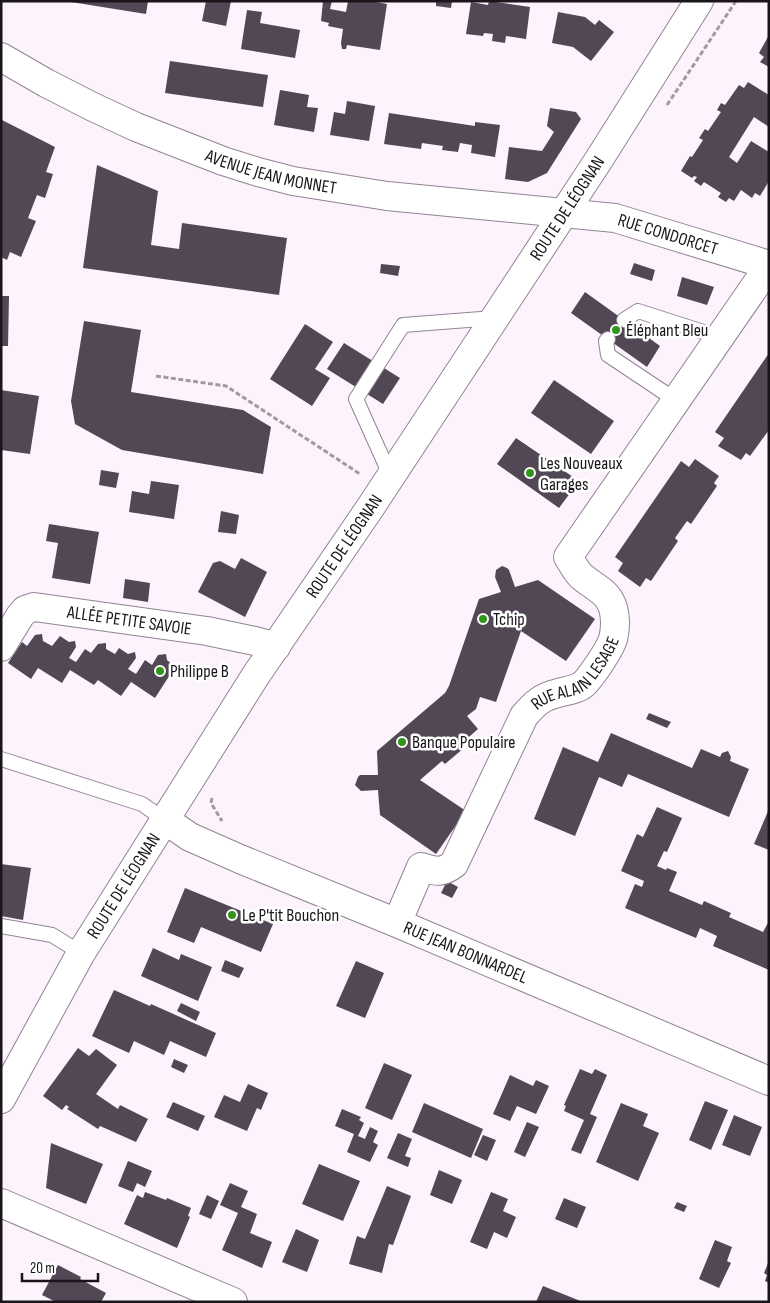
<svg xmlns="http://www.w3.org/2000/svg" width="770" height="1303" font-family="'Sofia Sans Condensed',sans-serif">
<rect width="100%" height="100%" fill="#fcf3fd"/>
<!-- building -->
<path fill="#524755" d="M71,1H148L146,14L71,2Z
M206,1H231L226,26L202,21Z
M323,1H332L330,9L346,12L348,1H371L387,4L380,50L347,45L346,49H342L341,43L343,29L328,26L329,23L321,21Z
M436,1H452L451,8L436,6Z
M489,1L530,7L526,39L506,36L505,43L492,41L493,34L484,33L483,36L466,34L471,2L488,5Z
M247,10L262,12L260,23L300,30L295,58L241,49Z
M558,12L585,17L595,25L599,20L614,32L591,61L573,47L552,43Z
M769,35V67L760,62L764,57L759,53Z
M170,61L268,75L263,107L165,93Z
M748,82L769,95V127L754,117L729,157L737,163L751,141L769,152V181L760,196L755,193L752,198L741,190L734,201L729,198L726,202L718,197L721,193L704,182L701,186L694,181L697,177L694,176L692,178L681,171L690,156L692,157L703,140L699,138L705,129L708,131L721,112L717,110L721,103L725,105L739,85L744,88Z
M280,90L309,95L307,107L318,108L314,132L274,125Z
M347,101L375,106L369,141L330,135L334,112L345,114Z
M550,108L576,112L581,119L547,173L528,182L505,179L509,147L542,151L554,132L547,126Z
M389,113L475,126V122L500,125L495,157L471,153L472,145L460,143L458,152L442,150L443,146L422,143L421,149L384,144Z
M2,120L55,147L46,172L53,174L45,198L37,195L28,218L36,221L21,257L10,252L7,260L1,257V124Z
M97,165L158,191L151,245L179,249L182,223L287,238L279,295L83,268Z
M634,263L655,270L652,281L630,274Z
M381,264L400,266L398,276L380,273Z
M682,277L714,287L707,305L677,296Z
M585,292L660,346L647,367L571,313Z
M1,296H9L8,346H1Z
M84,321L141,330L131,392L243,410L271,427L263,474L122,450L75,424L71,401Z
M305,324L333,342L315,369L330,378L312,406L270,379Z
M344,343L400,378L383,404L327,369Z
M769,353V430L750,456L746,453L741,460L718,446L724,438L715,432Z
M554,380L614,421L591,454L531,413Z
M1,390L39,396L30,454L1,450Z
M516,438L579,481L559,508L497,464Z
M695,459L719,476L714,483L717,486L691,524L687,521L675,538L678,541L651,581L646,578L640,587L618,571L623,563L615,557L681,461L689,467Z
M101,470L119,473L116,488L99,485Z
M151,481L179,485L174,519L129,512L132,491L149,494Z
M221,511L239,515L236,534L218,532Z
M49,524L99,532L90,584L52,578L58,543L46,541Z
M241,558L267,572L245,617L198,592L213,563L220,561L235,569Z
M502,566L507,568L509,570L515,587L538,580L595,619L566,661L521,631L496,702L480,697L476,709L467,716L478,729L461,744L464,748L445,764L442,761L420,780L466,811L436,854L380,815L378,790L361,791L355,785L358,777L360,775H378L377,751L445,693L449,686L479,599L501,592L495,577L496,570Z
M125,579L150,583L148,602L123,598Z
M42,634L43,641L52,646L60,636L69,642L75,641L76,647L69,658L76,662L85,649L91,653L98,644L106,643V649L115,654L119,648L128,654L135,652L136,658L128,669L136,674L145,660L152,665L158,655L166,654L167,660L175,667L155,698L131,682L121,696L98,680L94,685L70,670L62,683L38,668L31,679L8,663L22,642L27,646L35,635Z
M649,713L671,722L667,728L646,719Z
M611,733L692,768L701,749L720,757L722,753L728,751L731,757L730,761L749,769L729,817L628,774L622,787L599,777L575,836L534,819L563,747L598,762Z
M657,807L682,818L667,852L664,851L657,866L666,870L667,868L677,872L669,891L702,905L704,901L731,913L729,917L763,932L769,921V970L713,946L717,936L700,928L696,938L625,908L635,884L642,887L644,881L621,871L637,834L643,837Z
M769,809V850L754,844Z
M1,864L31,868L23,920L1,916Z
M447,881L458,887L452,898L441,893Z
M185,888L273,924L261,952L201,927L194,943L167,932Z
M153,948L179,960L181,954L212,967L198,1001L141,976Z
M225,960L244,968L239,978L221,971Z
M356,961L384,973L365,1018L336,1006Z
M114,990L150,1006L151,1004L216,1033L206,1057L170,1041L164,1055L134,1041L129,1053L92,1036Z
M181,1003L200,1012L196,1021L177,1011Z
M78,1048L89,1056L96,1049L117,1065L96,1094L118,1109L120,1105L148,1119L136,1142L100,1126L98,1129L67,1109L69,1107L66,1105L62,1110L43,1096Z
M174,1059L188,1065L184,1073L171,1067Z
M384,1063L412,1075L392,1120L365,1108Z
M580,1069L592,1074L595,1069L607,1075L590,1114L597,1117L581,1154L571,1150L584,1120L564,1111L566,1106L564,1105Z
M510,1075L533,1086L536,1080L549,1086L536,1114L517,1106L510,1121L493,1114Z
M248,1084L268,1093L261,1110L257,1108L247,1131L214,1117L224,1095L240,1102Z
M705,1101L728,1110L711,1150L689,1140Z
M173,1102L205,1116L198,1131L166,1117Z
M424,1103L483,1129L471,1158L412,1132Z
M621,1103L648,1114L643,1126L659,1133L638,1181L596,1162Z
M342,1109L361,1117L359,1120L364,1123L358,1136L365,1139L370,1127L378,1131L373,1142L378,1145L370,1162L347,1152L354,1134L335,1126Z
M734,1115L762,1127L750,1156L722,1145Z
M527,1122L539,1127L525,1157L514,1152Z
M398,1133L412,1139L405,1156L411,1158L408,1167L387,1158Z
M483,1135L496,1140L487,1161L474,1155Z
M51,1143L103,1164L86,1204L46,1188Z
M128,1161L152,1171L145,1187L137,1183L133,1192L118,1186Z
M319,1164L360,1181L343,1221L302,1204Z
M439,1170L462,1180L452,1204L430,1195Z
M230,1183L248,1191L241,1207L257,1214L250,1233L272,1242L262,1268L222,1250L238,1213L220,1205Z
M387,1186L411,1196L393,1245L389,1244L382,1273L349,1264L357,1236L365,1239Z
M145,1192L166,1200L167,1198L191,1208L188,1216L190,1217L177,1248L124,1224L137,1195L143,1198Z
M491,1192L508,1199L503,1211L516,1217L507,1238L494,1232L487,1249L470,1242Z
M207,1195L219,1201L211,1219L199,1214Z
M564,1198L586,1207L577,1228L555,1219Z
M677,1202L687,1206L684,1212L674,1208Z
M296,1229L319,1240L307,1272L282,1262Z
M715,1240L732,1247L727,1261L731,1263L719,1288L699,1279Z
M769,1261V1283L765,1281L767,1275L764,1273Z
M58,1265L81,1277L80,1279L106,1293L101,1302H56L42,1295Z
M543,1286L583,1302H536Z"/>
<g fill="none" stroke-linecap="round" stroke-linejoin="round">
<defs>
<path id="service" d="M624,320L638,311L719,337
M608,339L606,341L608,355L677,401
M391,477L356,399L403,325L494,318
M1,759L142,804L165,820
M1,926L52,935L81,953"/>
<g id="minor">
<path id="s1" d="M1,57L46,83L93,107L136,127L223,161L258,172L293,181L387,196L615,218L769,265"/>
<path id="s2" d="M1,647L20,616L25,610L34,607L207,631L255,641L276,647"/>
<path id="s3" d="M165,820L190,837L240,859L397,923L769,1081"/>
<path id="s4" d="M397,923L421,867C435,871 441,874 454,864L524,716C535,703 542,697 558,693C566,691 574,690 581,686C589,681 610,649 613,639C616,628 616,611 610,601C605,591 590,584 581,576C576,571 572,563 568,557L769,266"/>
<path d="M1,1203L233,1302"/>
</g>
<g id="secondary">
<path id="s5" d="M1,1099L81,953L256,675L372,505L598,161L699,1"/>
</g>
</defs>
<!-- service casing -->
<use href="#service" stroke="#918493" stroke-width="16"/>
<!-- minor casing -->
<use href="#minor" stroke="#918493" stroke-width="30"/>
<!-- secondary casing -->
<use href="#secondary" stroke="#918493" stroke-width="30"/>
<!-- path -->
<path stroke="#a19aa2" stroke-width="3" stroke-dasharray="5 2.5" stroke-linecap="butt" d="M667,105L736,1
M156,376L226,386L360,474
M212,798L211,803L222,821"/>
<!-- service -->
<use href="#service" stroke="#fff" stroke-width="14"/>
<!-- minor -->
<use href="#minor" stroke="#fff" stroke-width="28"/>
<!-- secondary -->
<use href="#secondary" stroke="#fff" stroke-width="28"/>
</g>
<!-- markers -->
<g fill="#309519" stroke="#fff" stroke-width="2">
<circle cx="616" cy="330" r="5"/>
<circle cx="530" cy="473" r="5"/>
<circle cx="483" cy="619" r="5"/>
<circle cx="160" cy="671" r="5"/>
<circle cx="402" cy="742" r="5"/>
<circle cx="232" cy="915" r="5"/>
</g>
<g text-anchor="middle" stroke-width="5" stroke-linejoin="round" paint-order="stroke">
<!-- street labels -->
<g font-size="18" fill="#1a151b" stroke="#fff">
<text dy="6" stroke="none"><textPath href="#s1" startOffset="295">AVENUE JEAN MONNET</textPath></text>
<text dy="6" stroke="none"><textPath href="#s5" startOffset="1056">ROUTE DE LÉOGNAN</textPath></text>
<text dy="6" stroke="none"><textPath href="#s1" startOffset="698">RUE CONDORCET</textPath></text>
<text dy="6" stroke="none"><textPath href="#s5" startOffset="651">ROUTE DE LÉOGNAN</textPath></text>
<text dy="6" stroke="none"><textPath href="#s2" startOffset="150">ALLÉE PETITE SAVOIE</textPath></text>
<text dy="6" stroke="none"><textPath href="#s4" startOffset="329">RUE ALAIN LESAGE</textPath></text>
<text dy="6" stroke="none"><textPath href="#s5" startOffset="246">ROUTE DE LÉOGNAN</textPath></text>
<text dy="6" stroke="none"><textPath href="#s3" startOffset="329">RUE JEAN BONNARDEL</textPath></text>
</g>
<!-- poi labels -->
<g font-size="18" fill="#1a151b" stroke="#fff" text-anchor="start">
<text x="626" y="336">Éléphant Bleu</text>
<text x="540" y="469">Les Nouveaux<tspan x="540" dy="21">Garages</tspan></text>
<text x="493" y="625">Tchip</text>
<text x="170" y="677">Philippe B</text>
<text x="412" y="748">Banque Populaire</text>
<text x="242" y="921">Le P'tit Bouchon</text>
</g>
</g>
<!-- border -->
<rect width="770" height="1303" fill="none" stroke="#1a151b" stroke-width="5"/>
<!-- scale -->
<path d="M22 1273v8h76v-8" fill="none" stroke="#1a151b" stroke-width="2.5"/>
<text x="30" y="1273" font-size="15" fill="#1a151b" stroke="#ffffff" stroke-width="4" paint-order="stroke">20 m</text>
</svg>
